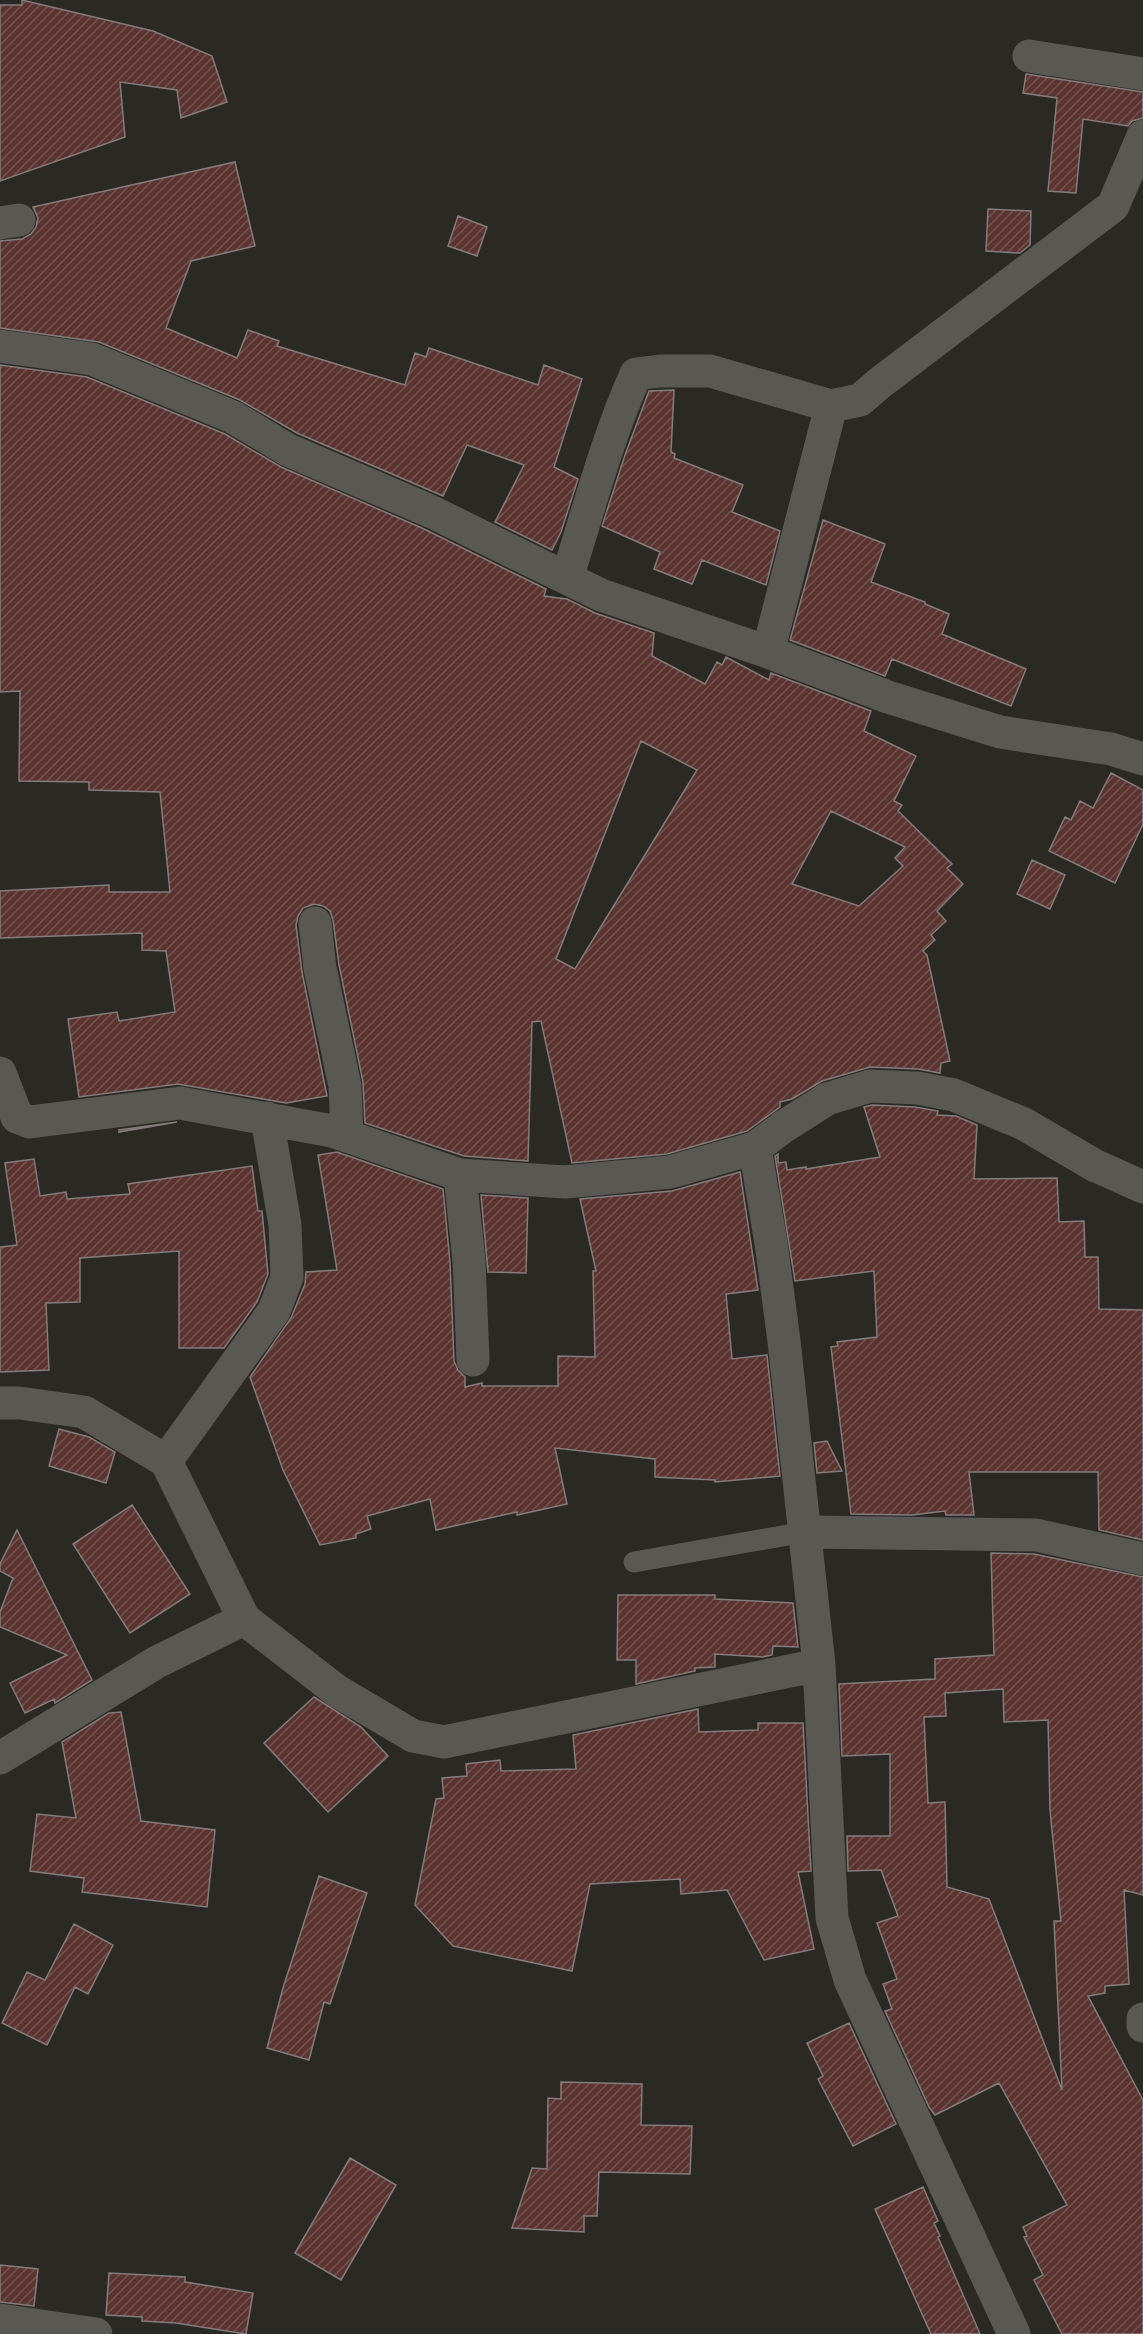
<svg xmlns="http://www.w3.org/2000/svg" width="1143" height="2334" font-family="'PT Serif',serif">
<defs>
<pattern id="building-hatch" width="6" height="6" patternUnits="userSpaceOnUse" patternTransform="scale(1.5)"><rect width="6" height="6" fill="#5b3431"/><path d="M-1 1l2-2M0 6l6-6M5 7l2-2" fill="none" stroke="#73524f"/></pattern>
</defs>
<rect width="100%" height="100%" fill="#2a2924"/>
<!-- building -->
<path fill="url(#building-hatch)" stroke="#837c7c" stroke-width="1.5" fill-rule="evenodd" d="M22,0L153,31L212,56L227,102L181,118L177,90L120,82L125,137L0,181V5H22Z
M1026,74L1143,92V118L1132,121L1128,126L1083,119L1076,193L1048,191L1057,98L1023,93Z
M235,162L255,246L191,261L166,328L237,358L248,330L279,341L277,346L405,385L415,353L426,357L429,348L538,385L544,365L582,379L554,467L578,479L561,532L552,550L495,522L524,465L467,445L443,496L297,433L240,400L99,342L0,328V241L22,239L31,234L36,227L38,218L33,207Z
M988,209L1031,211L1030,245L1020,253L986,251Z
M458,216L487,227L477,256L448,246Z
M0,365L87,377L225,434L281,467L422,528L546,589L544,596L567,599L595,613L654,633L652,656L705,684L717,662L722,665L726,657L769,680L771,673L871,711L864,731L916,756L894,801L902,805L898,811L952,864L947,868L963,884L937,911L946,921L931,935L935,940L923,951L927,955L950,1061L941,1063L940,1073L918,1069L870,1067L822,1081L792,1099L780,1102V1107L747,1131L667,1154L572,1163L541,1021L532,1022L528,1161L464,1156L365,1123L363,1082L339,965L333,920L330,911L323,906L314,904L303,908L298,916L296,925L302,972L327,1096L286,1103L178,1084L79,1097L68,1019L117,1012L119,1021L175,1012L166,951L142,950V933L0,938V891L109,885V892H170L160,792L89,790V782L19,781L20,691L0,692ZM641,741L697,770L575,969L556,959ZM831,811L905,847L895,858L903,866L859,906L792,884Z
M674,390L671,452L675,454L674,458L743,485L732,512L780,531L766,585L702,560L692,584L654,569L660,552L602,526L625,455L649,391Z
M823,520L885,544L871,582L925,602V604L949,614L942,634L1026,669L1011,706L892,659L885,676L790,640Z
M1111,773L1143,790V824L1115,883L1049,851L1065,817L1071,820L1080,801L1093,808Z
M1032,860L1065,875L1050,909L1017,894Z
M872,1105L915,1107L938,1111L937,1115L956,1116L977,1125L974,1179L1057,1178L1059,1222L1084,1221L1085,1257H1098L1099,1309L1143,1310V1540L1099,1530L1098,1472H969L974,1515H946L945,1511L912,1515L851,1514L831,1347L838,1346L837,1342L877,1337L874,1271L795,1281L775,1156L778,1154V1163L786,1162L787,1170L806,1167V1169L880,1157L864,1107Z
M177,1122L119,1132V1130Z
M337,1152L443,1189L450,1262L454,1361L458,1370L465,1377V1387L482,1383V1386H558V1356L595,1357L593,1271H596L580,1199L672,1191L740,1172L758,1290L726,1294L732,1359L767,1355L780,1476L715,1482V1480L655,1477V1459L555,1448L567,1504L517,1515V1512L436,1530L430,1499L367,1516L371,1529L356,1534V1538L320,1545L283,1470L250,1377L291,1318L305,1284L306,1272L337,1270L318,1155Z
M34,1159L40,1196L66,1192L67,1199L130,1194L128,1184L252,1166L258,1211H262L268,1274L257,1302L224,1348H179V1251L80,1258V1302L46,1303L49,1370L0,1372V1247L17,1245L5,1163Z
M481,1195L528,1198L526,1273L488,1272Z
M59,1429L89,1437L115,1452L106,1483L49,1466Z
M827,1441L842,1471L817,1473L814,1443Z
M132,1505L190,1594L130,1633L73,1544Z
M17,1530L92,1680L55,1703L54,1699L25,1713L10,1683L67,1655L0,1627V1612L13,1578L0,1571V1564Z
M991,1553L1034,1554L1143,1577V1895L1124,1890L1129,1984L1105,1986V1993L1088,1996L1143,2100V2334H1062L1034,2280L1043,2275L1024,2237L1027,2236L1023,2227L1067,2205L999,2083L935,2115L929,2107L885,2011L892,2009L883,1984L897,1979L877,1923L898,1916L881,1870L848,1871L847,1836H890V1754L842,1756L839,1684L935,1679V1659L994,1655ZM1003,1689L1004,1722L1048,1720L1050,1810L1061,1921H1054L1062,2090L989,1899L947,1887L945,1802L928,1803L924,1717L946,1716L945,1693Z
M618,1595H715V1599L793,1603L798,1647L773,1646L772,1655L763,1657L715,1654V1667L695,1668V1671L636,1684V1660H617Z
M314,1697L361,1727L388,1756L328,1812L264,1743Z
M698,1709L699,1732L758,1730V1723H803L811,1871L798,1872L814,1949L764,1960L727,1890L681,1894L680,1879L590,1884L572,1971L453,1946L415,1905L436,1799L444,1798L442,1778L467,1776L466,1764L500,1760L501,1771L576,1769L573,1735Z
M121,1712L141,1821L215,1830L207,1907L82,1892L84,1878L30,1871L37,1814L76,1818L62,1742L109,1713Z
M319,1876L367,1893L330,2004L324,2002L309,2060L267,2048L283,1988Z
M74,1924L113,1945L88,1994L75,1987L47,2045L2,2023L27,1972L45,1980Z
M849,2023L896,2124L853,2146L818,2079L823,2076L807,2043Z
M561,2082L642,2084L641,2125L692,2126L690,2174L599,2172L597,2216H584V2232L512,2228L532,2168L547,2169L548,2098L561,2099Z
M350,2158L396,2185L341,2280L295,2253Z
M923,2187L938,2221L934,2223L940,2236L938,2237L980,2334H931L875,2209Z
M0,2265L38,2269L34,2306L0,2302Z
M109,2273L185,2277V2282L253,2293L246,2334L176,2323L142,2321V2317L106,2315Z"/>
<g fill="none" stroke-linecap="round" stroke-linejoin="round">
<!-- service -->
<path stroke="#595852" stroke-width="21" d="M634,1562L805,1532"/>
<!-- minor -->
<path stroke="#595852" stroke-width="33" d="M1029,56L1143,74
M0,223L19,220
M0,346L92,359L233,417L288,450L430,511L601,595L768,652L888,697L1000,732L1111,749L1143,759
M567,578C588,512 607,438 636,374L660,371H710L831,406L860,400L881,382L1113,206L1143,136
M768,652L831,406
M315,923L320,968L345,1086L347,1136
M0,1073L17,1117L30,1122L180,1103L332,1131L460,1175L565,1182L670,1172L755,1148L783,1127L827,1099L870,1086L917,1088L954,1095L1024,1124L1094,1165L1143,1187
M755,1148L771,1243L784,1341L819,1665L832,1918L850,1980L1014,2334
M460,1175L469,1261L473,1360
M0,1403H19L84,1412L166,1461L244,1619L337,1691L413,1736L444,1742L819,1665
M166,1461L274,1311L287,1277L285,1225L267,1118
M805,1532L1036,1535L1143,1559
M0,1758L157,1662L244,1619
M1143,2019V2026
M0,2320L96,2334"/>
</g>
</svg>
